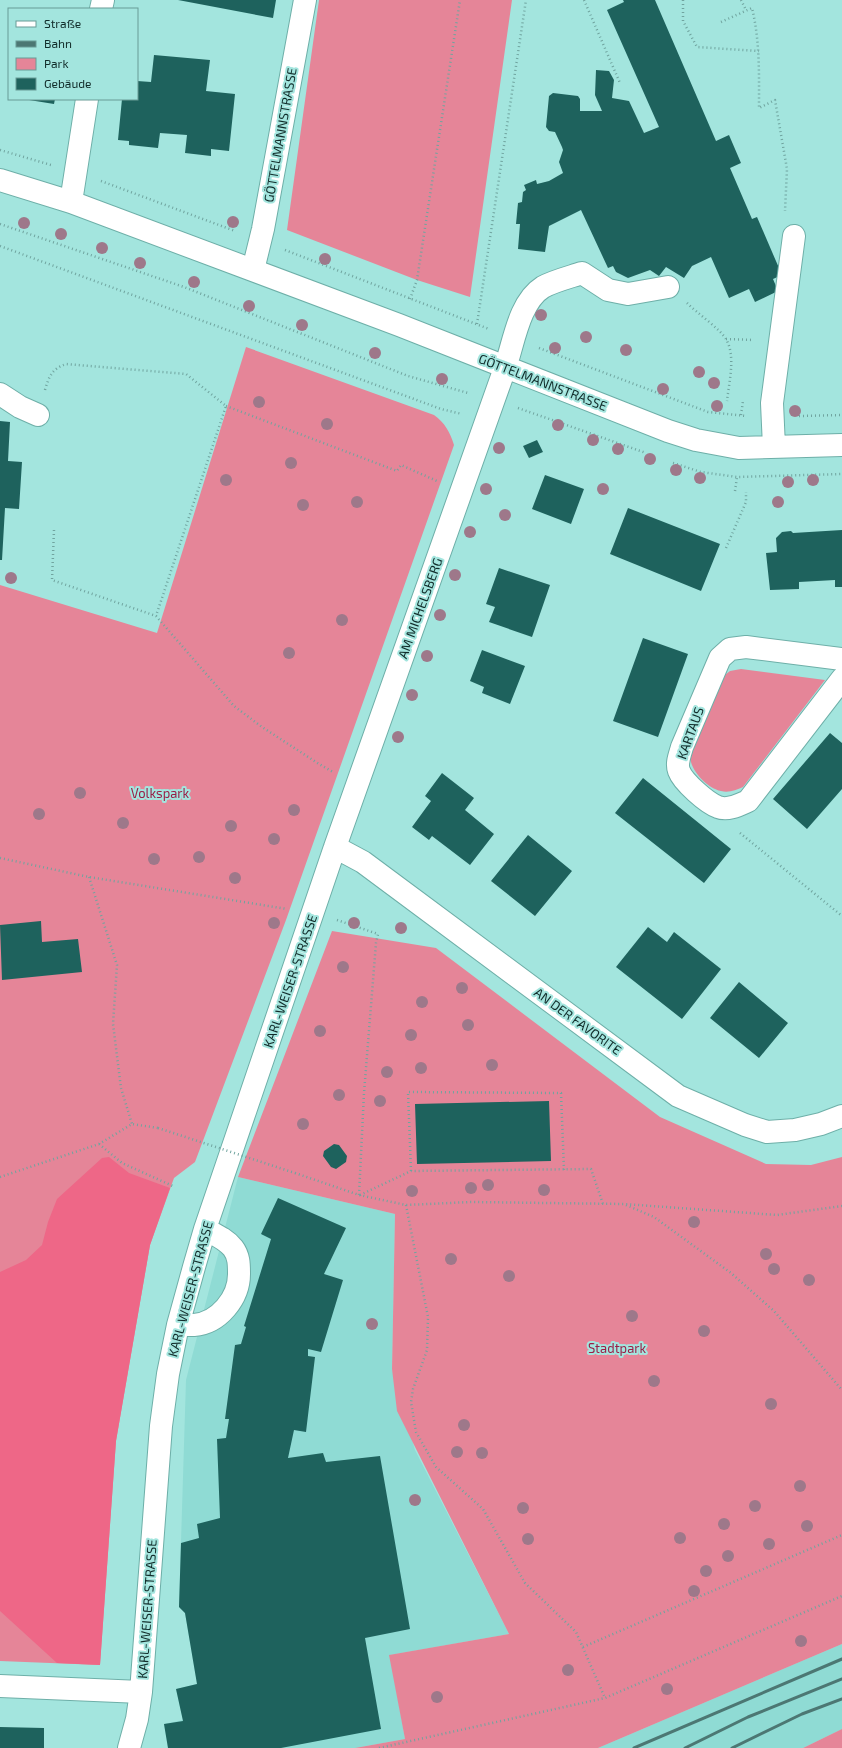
<svg xmlns="http://www.w3.org/2000/svg" width="842" height="1748" font-family="'Exo 2',sans-serif">
<rect width="100%" height="100%" fill="#a3e5de"/>
<!-- built -->
<path fill="#8fdbd4" d="M238,1177L395,1214L392,1369L415,1450L509,1634L390,1655L405,1739L355,1748H168L164,1724L183,1720L176,1689L197,1684L185,1613L179,1607L186,1380Z
M842,1644V1729L803,1748H598Z"/>
<!-- green -->
<path fill="#e58598" d="M319,0H512L470,297L417,280L287,230Z
M246,347L434,415C445,423 450,432 454,445L286,920L195,1162L174,1178L150,1245L116,1441L100,1665L0,1661V585L157,633Z
M741,669L825,680L743,787C736,790 729,793 721,791C707,788 691,771 690,757L721,678L730,671Z
M332,931L436,948L660,1117L766,1164L811,1165L842,1157V1644L598,1748H355L405,1739L389,1655L509,1634L397,1411L392,1369L395,1214L238,1177Z
M842,1729V1748H803Z"/>
<!-- forest -->
<path fill="#ee6787" d="M109,1157L129,1173L170,1188L150,1245L116,1441L100,1665L57,1663L0,1611V1272L26,1260L42,1245L48,1222L57,1199L102,1158Z"/>
<!-- building -->
<path fill="#1e625d" d="M178,0H276L273,18Z
M623,0H655L716,141L729,135L741,163L730,168L752,219L757,217L782,275L773,279L778,291L755,302L749,289L729,298L711,257L692,266L684,278L666,267L659,276L650,270L628,278L616,272L613,266L608,268L581,210L549,226L545,252L518,249L520,224H516L518,203L522,202L523,192L526,190L524,185L536,180L537,184L549,181L563,173L559,162L563,150L562,147L555,132L549,131L546,127L549,96L553,93L578,96L580,99V111H602L595,95L596,70L609,71L614,80L612,98L629,101L644,133L659,127L607,10L624,2Z
M154,55L210,60L206,91L235,94L229,151L211,149V156L185,153L187,135L160,133L158,148L129,145V141L118,140L122,99H137V81L151,82Z
M23,99H55L54,104Z
M0,421L10,422L8,461L22,462L19,509L5,508L2,560H0Z
M537,440L543,452L529,458L523,446Z
M545,475L584,489L571,524L532,509Z
M628,508L720,544L701,591L610,554Z
M842,530V587H835V580L799,582V589L770,590L766,553L777,552L776,538L782,532L791,531L793,533Z
M499,568L550,585L532,637L489,622L495,607L486,604Z
M643,638L688,654L658,737L613,721Z
M482,650L525,666L510,704L482,693L484,687L470,681Z
M830,733L842,743V789L807,829L773,799Z
M442,773L474,798L465,810L494,834L470,865L432,836L429,840L412,827L431,801L425,796Z
M643,778L731,849L704,883L615,813Z
M528,835L572,871L535,916L491,881Z
M41,921L42,942L78,939L82,972L2,980L0,925Z
M648,927L667,942L674,932L721,969L682,1019L616,967Z
M739,982L788,1023L759,1058L710,1018Z
M549,1101L551,1161L417,1164L415,1104Z
M334,1144L339,1145L347,1156L346,1162L336,1169L331,1167L323,1156L324,1151Z
M278,1198L346,1228L324,1274L343,1280L321,1352L308,1349V1356L315,1357L306,1432L294,1430L288,1458L323,1453L326,1462L380,1456L410,1629L365,1638L381,1729L281,1748H168L164,1724L183,1721L176,1689L197,1684L185,1613L179,1607L181,1543L199,1538L197,1524L220,1518L217,1439L226,1438L229,1419H225L235,1345L241,1344L246,1327L244,1326L271,1239L261,1234Z
M0,1727L44,1728V1748H0Z"/>
<g fill="none" stroke-linecap="round" stroke-linejoin="round">
<defs>
<path id="minor" d="M101,9L103,0
M0,180L71,202L399,325L668,431L696,440L739,448L842,445
M71,202L87,99
M253,270L263,229L305,0
M0,394L20,407L38,415
M774,447L772,403L794,236
M842,659L746,647L730,649L720,658L682,747C680,755 676,763 679,771C683,782 707,803 718,807C728,811 739,805 748,801L842,679
M335,847L363,862L678,1096L745,1125L767,1132L795,1130L821,1124L842,1116
M178,1325C183,1325 189,1325 194,1325C219,1323 239,1298 239,1274C239,1264 239,1256 233,1248C226,1239 214,1234 205,1229
M0,1686L141,1692
M129,1748L137,1719L141,1692L161,1426L168,1374L178,1325L194,1267L205,1229L335,847L505,368C514,342 519,302 543,287C554,281 570,277 582,273L608,290L628,294L668,287"/>
</defs>
<!-- minor casing -->
<use href="#minor" stroke="#6eafa8" stroke-width="24"/>
<!-- path -->
<path stroke="#70a49f" stroke-width="2.5" stroke-dasharray="1 3" stroke-linecap="butt" d="M584,0L620,83
M683,0V21L697,47L759,51
M741,0L746,10
M721,22L752,8C760,41 759,74 759,108L775,100L787,169L785,211
M0,150L51,165
M101,181L235,231
M0,224L184,287L408,376L468,393
M0,246L441,409L462,414
M285,250L489,329
M410,299L417,280L460,0
M687,303C697,313 720,329 726,339C736,356 729,382 727,401
M477,324L526,0
M726,339L754,340
M539,348L708,412L746,416
M45,390C49,376 52,369 66,364L186,374L226,406L156,616
M226,406L397,471L401,465L437,481
M518,408L646,453
M741,415L743,401
M799,416L842,415
M673,463L701,472L737,477L842,474
M735,491L737,477
M54,530L52,580L156,616L234,706L262,727L319,764L333,772
M726,548L746,502V492
M740,833L842,916
M0,858L89,877L287,909
M89,877L117,965L113,1024L121,1088L132,1124
M337,920L378,934L376,943L364,1093L359,1195
M99,1144L122,1163L175,1187
M411,1171L408,1092L561,1093L564,1170
M295,1173L359,1195L406,1205L471,1202L624,1204L777,1215L842,1206
M0,1177L99,1144L132,1124L158,1128
M360,1195L411,1171L591,1169L603,1204
M406,1205L428,1317L427,1350L413,1389L411,1402L416,1432L436,1467L483,1509L525,1583L576,1632L605,1698
M626,1205L654,1217L731,1273L774,1311L842,1390
M583,1647L842,1535
M379,1748L605,1698L842,1596"/>
<!-- minor -->
<use href="#minor" stroke="#fff" stroke-width="22"/>
<!-- rail -->
<path stroke="#4c7773" stroke-width="3" d="M634,1748L842,1659
M685,1748L748,1717L842,1679
M732,1748L802,1714L842,1699"/>
<!-- path-bridge -->
<path stroke="#70a49f" stroke-width="2.5" stroke-dasharray="1 3" stroke-linecap="butt" d="M158,1128L295,1173"/>
</g>
<!-- trees -->
<g fill="#9e788a">
<circle cx="233" cy="222" r="6"/>
<circle cx="24" cy="223" r="6"/>
<circle cx="61" cy="234" r="6"/>
<circle cx="102" cy="248" r="6"/>
<circle cx="325" cy="259" r="6"/>
<circle cx="140" cy="263" r="6"/>
<circle cx="194" cy="282" r="6"/>
<circle cx="249" cy="306" r="6"/>
<circle cx="541" cy="315" r="6"/>
<circle cx="302" cy="325" r="6"/>
<circle cx="586" cy="337" r="6"/>
<circle cx="555" cy="348" r="6"/>
<circle cx="626" cy="350" r="6"/>
<circle cx="375" cy="353" r="6"/>
<circle cx="699" cy="372" r="6"/>
<circle cx="442" cy="379" r="6"/>
<circle cx="714" cy="383" r="6"/>
<circle cx="663" cy="389" r="6"/>
<circle cx="259" cy="402" r="6"/>
<circle cx="717" cy="406" r="6"/>
<circle cx="795" cy="411" r="6"/>
<circle cx="327" cy="424" r="6"/>
<circle cx="558" cy="425" r="6"/>
<circle cx="593" cy="440" r="6"/>
<circle cx="499" cy="448" r="6"/>
<circle cx="618" cy="449" r="6"/>
<circle cx="650" cy="459" r="6"/>
<circle cx="291" cy="463" r="6"/>
<circle cx="676" cy="470" r="6"/>
<circle cx="700" cy="478" r="6"/>
<circle cx="226" cy="480" r="6"/>
<circle cx="813" cy="480" r="6"/>
<circle cx="788" cy="482" r="6"/>
<circle cx="486" cy="489" r="6"/>
<circle cx="603" cy="489" r="6"/>
<circle cx="357" cy="502" r="6"/>
<circle cx="778" cy="502" r="6"/>
<circle cx="303" cy="505" r="6"/>
<circle cx="505" cy="515" r="6"/>
<circle cx="470" cy="532" r="6"/>
<circle cx="455" cy="575" r="6"/>
<circle cx="11" cy="578" r="6"/>
<circle cx="440" cy="615" r="6"/>
<circle cx="342" cy="620" r="6"/>
<circle cx="289" cy="653" r="6"/>
<circle cx="427" cy="656" r="6"/>
<circle cx="412" cy="695" r="6"/>
<circle cx="398" cy="737" r="6"/>
<circle cx="80" cy="793" r="6"/>
<circle cx="294" cy="810" r="6"/>
<circle cx="39" cy="814" r="6"/>
<circle cx="123" cy="823" r="6"/>
<circle cx="231" cy="826" r="6"/>
<circle cx="274" cy="839" r="6"/>
<circle cx="199" cy="857" r="6"/>
<circle cx="154" cy="859" r="6"/>
<circle cx="235" cy="878" r="6"/>
<circle cx="274" cy="923" r="6"/>
<circle cx="354" cy="923" r="6"/>
<circle cx="401" cy="928" r="6"/>
<circle cx="343" cy="967" r="6"/>
<circle cx="462" cy="988" r="6"/>
<circle cx="422" cy="1002" r="6"/>
<circle cx="468" cy="1025" r="6"/>
<circle cx="320" cy="1031" r="6"/>
<circle cx="411" cy="1035" r="6"/>
<circle cx="492" cy="1065" r="6"/>
<circle cx="421" cy="1068" r="6"/>
<circle cx="387" cy="1072" r="6"/>
<circle cx="339" cy="1095" r="6"/>
<circle cx="380" cy="1101" r="6"/>
<circle cx="303" cy="1124" r="6"/>
<circle cx="488" cy="1185" r="6"/>
<circle cx="471" cy="1188" r="6"/>
<circle cx="544" cy="1190" r="6"/>
<circle cx="412" cy="1191" r="6"/>
<circle cx="694" cy="1222" r="6"/>
<circle cx="766" cy="1254" r="6"/>
<circle cx="451" cy="1259" r="6"/>
<circle cx="774" cy="1269" r="6"/>
<circle cx="509" cy="1276" r="6"/>
<circle cx="809" cy="1280" r="6"/>
<circle cx="632" cy="1316" r="6"/>
<circle cx="372" cy="1324" r="6"/>
<circle cx="704" cy="1331" r="6"/>
<circle cx="654" cy="1381" r="6"/>
<circle cx="771" cy="1404" r="6"/>
<circle cx="464" cy="1425" r="6"/>
<circle cx="457" cy="1452" r="6"/>
<circle cx="482" cy="1453" r="6"/>
<circle cx="800" cy="1486" r="6"/>
<circle cx="415" cy="1500" r="6"/>
<circle cx="755" cy="1506" r="6"/>
<circle cx="523" cy="1508" r="6"/>
<circle cx="724" cy="1524" r="6"/>
<circle cx="807" cy="1526" r="6"/>
<circle cx="680" cy="1538" r="6"/>
<circle cx="528" cy="1539" r="6"/>
<circle cx="769" cy="1544" r="6"/>
<circle cx="728" cy="1556" r="6"/>
<circle cx="706" cy="1571" r="6"/>
<circle cx="694" cy="1591" r="6"/>
<circle cx="801" cy="1641" r="6"/>
<circle cx="568" cy="1670" r="6"/>
<circle cx="667" cy="1689" r="6"/>
<circle cx="437" cy="1697" r="6"/>
</g>
<g text-anchor="middle" stroke-width="4" stroke-linejoin="round" paint-order="stroke">
<!-- street labels -->
<g font-size="13" fill="#112c2a" stroke="#a3e5de">
<text transform="translate(280 135) rotate(-80)" y="5">GÖTTELMANNSTRASSE</text>
<text transform="translate(543 382) rotate(21)" y="5">GÖTTELMANNSTRASSE</text>
<text transform="translate(420 608) rotate(-70)" y="5">AM MICHELSBERG</text>
<text transform="translate(690 733) rotate(-70)" y="5">KARTAUS</text>
<text transform="translate(290 981) rotate(-71)" y="5">KARL-WEISER-STRASSE</text>
<text transform="translate(578 1021) rotate(36)" y="5">AN DER FAVORITE</text>
<text transform="translate(190 1289) rotate(-75)" y="5">KARL-WEISER-STRASSE</text>
<text transform="translate(147 1609) rotate(-86)" y="5">KARL-WEISER-STRASSE</text>
</g>
<!-- park labels -->
<g font-size="13" fill="#991e46" stroke="#a3e5de">
<text x="160" y="798">Volkspark</text>
<text x="617" y="1353">Stadtpark</text>
</g>
</g>
<!-- legend -->
<rect x="8" y="8" width="130" height="92" fill="#a3e5de" stroke="#699b96"/>
<rect x="16" y="21" width="20" height="6" fill="#ffffff" stroke="#699b96"/>
<text x="44" y="28" font-size="12" fill="#112c2a">Straße</text>
<rect x="16" y="41" width="20" height="6" fill="#4c7773" stroke="#699b96"/>
<text x="44" y="48" font-size="12" fill="#112c2a">Bahn</text>
<rect x="16" y="58" width="20" height="12" fill="#e58598" stroke="#699b96"/>
<text x="44" y="68" font-size="12" fill="#112c2a">Park</text>
<rect x="16" y="78" width="20" height="12" fill="#1e625d" stroke="#699b96"/>
<text x="44" y="88" font-size="12" fill="#112c2a">Gebäude</text>
</svg>
